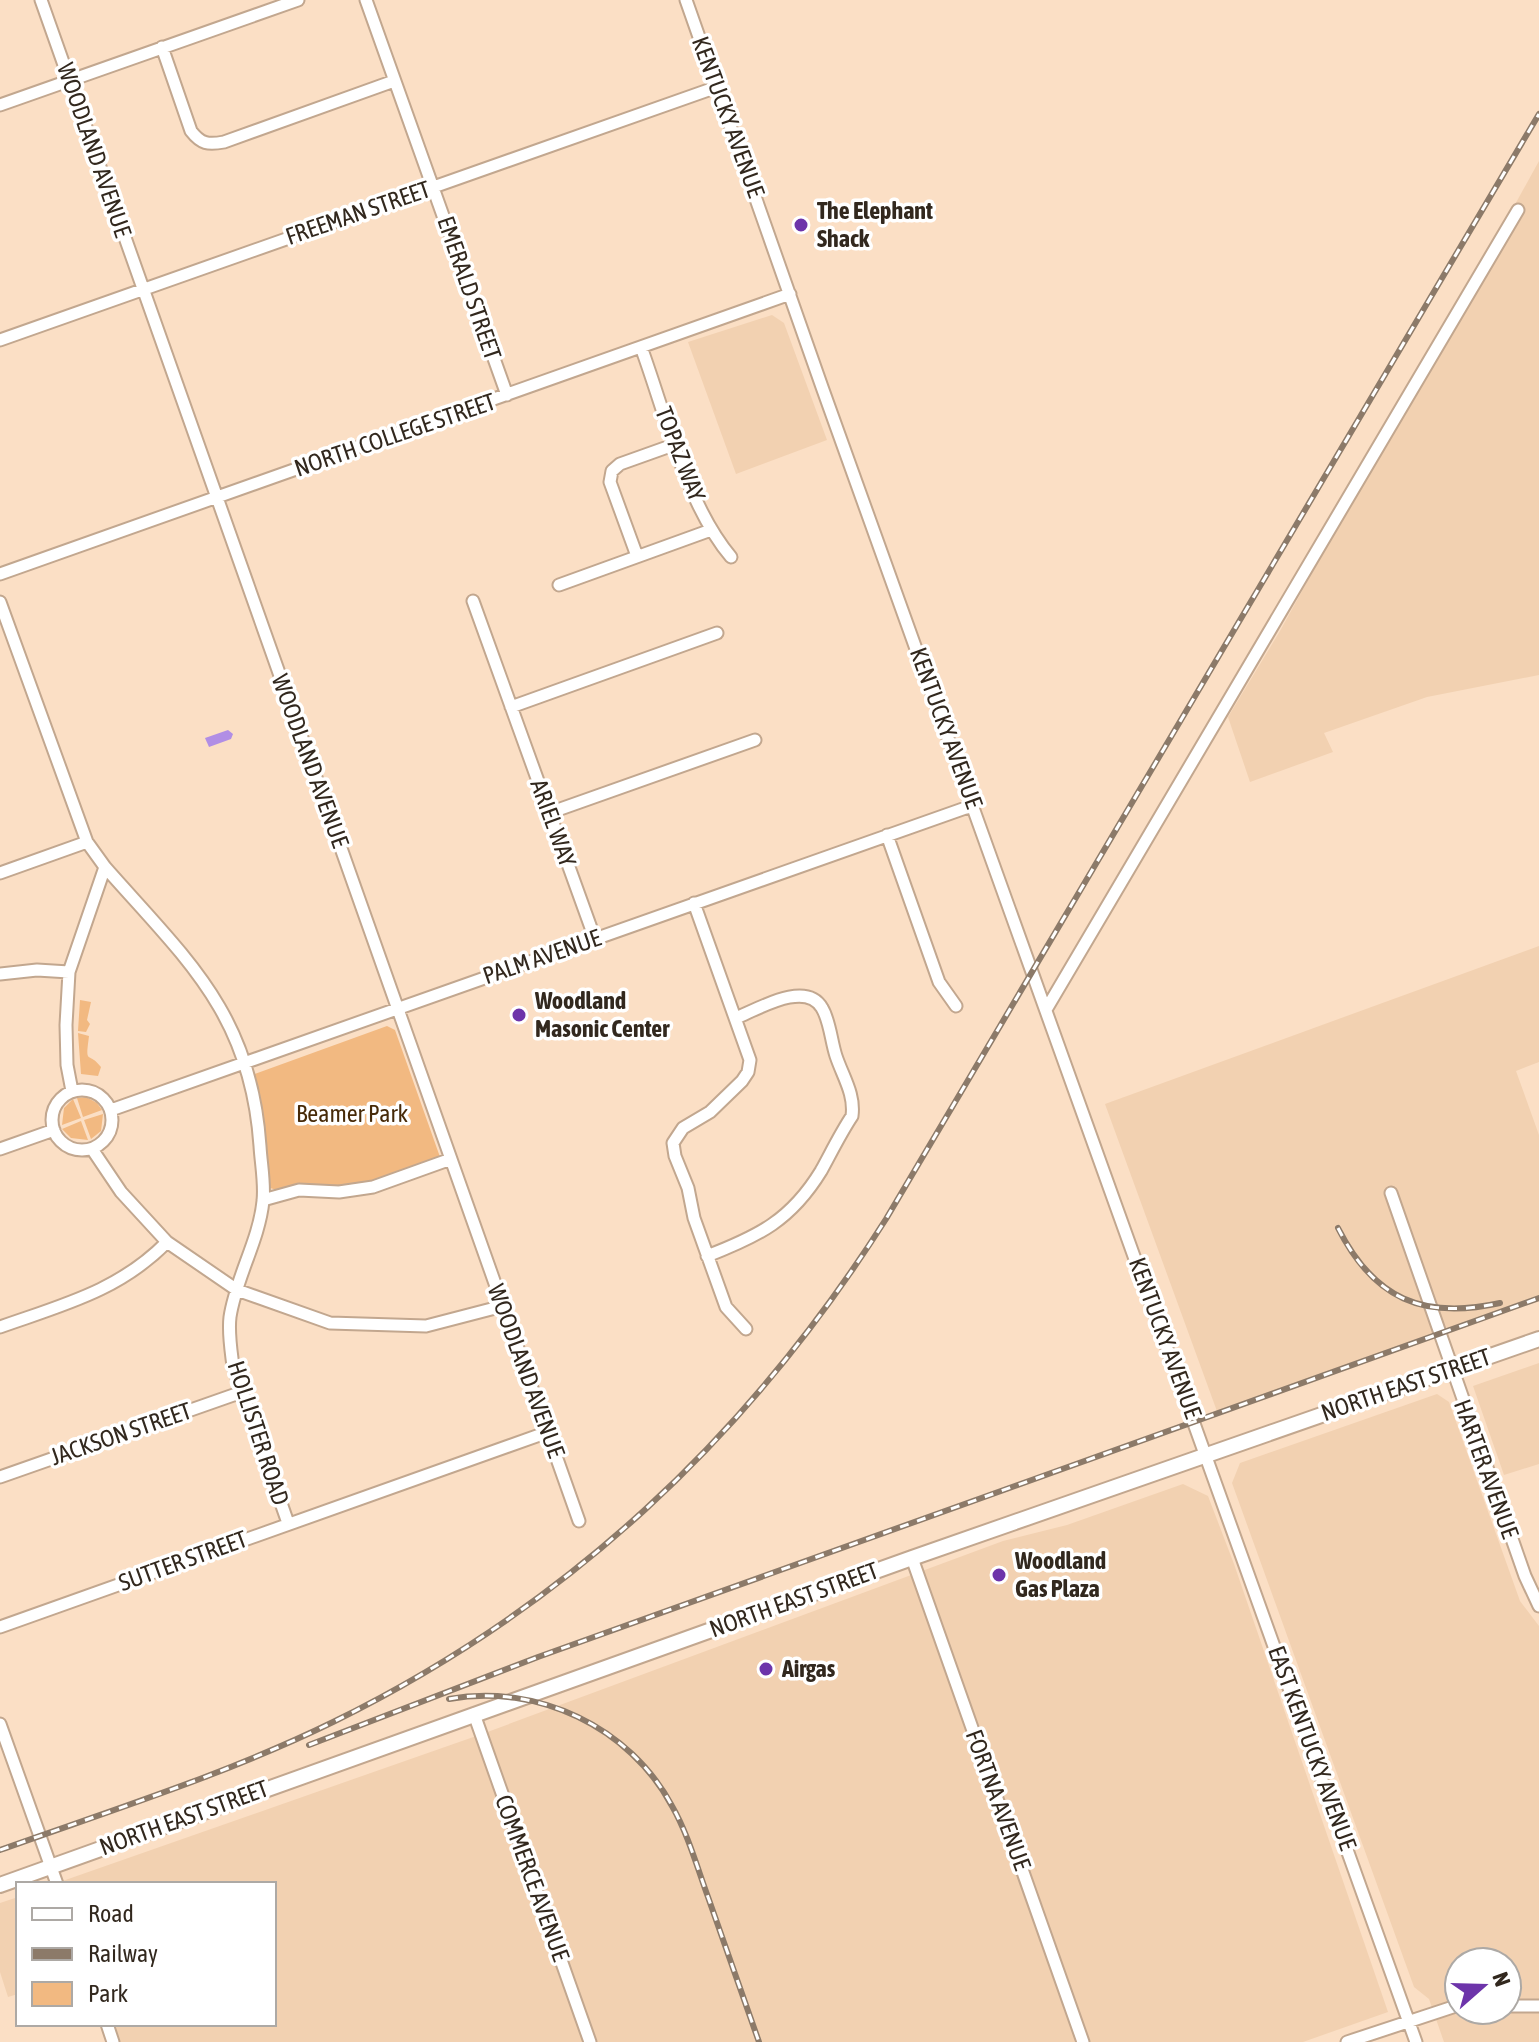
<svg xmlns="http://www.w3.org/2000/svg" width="1539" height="2042" font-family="'Asap Condensed',sans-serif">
<rect width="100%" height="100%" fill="#fbdfc5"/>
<!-- built -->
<path fill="#f2d1b1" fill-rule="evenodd" d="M1539,161V675L1427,697L1324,733L1333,752L1250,782L1228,717L1280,631Z
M772,315L784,323L827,440L736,474L688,342Z
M1539,946V1062L1516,1071L1539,1135V1297L1218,1414L1105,1104Z
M1539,1363V1464L1504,1475L1473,1386Z
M1437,1394L1449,1402L1520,1601L1539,1626V2042H1444L1429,1999L1414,1987L1232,1483L1240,1463ZM1459,1962H1507V2010H1459Z
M1183,1484L1208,1496L1234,1564L1388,2012L1303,2042H113L107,2024H274V1884H54L482,1734L1003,1541L1067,1525Z
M18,1897V1994L8,1997L0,1972V1903Z"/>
<!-- green -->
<path fill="#f2b981" d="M80,1000L91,1002L87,1020L90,1024L86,1032L78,1031Z
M387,1026L395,1030L440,1157L367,1183L330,1186L298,1184L277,1190L270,1188L252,1075Z
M78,1033L89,1036C85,1067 88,1050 101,1067L98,1076L81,1074Z
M86,1097L97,1103L102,1110L83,1117L77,1098Z
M73,1099L81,1118L62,1125L64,1108Z
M103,1114L101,1131L91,1139L84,1120Z
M81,1121L88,1140L71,1138L62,1129Z"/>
<!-- water -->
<path fill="#b18ee5" d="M228,730L233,734L231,739L209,747L205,738Z"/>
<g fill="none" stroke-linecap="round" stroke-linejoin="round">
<defs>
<path id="minor" d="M41,0L579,1521
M366,0L507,395
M686,0L822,387L1416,2042
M162,47L191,131C201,144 208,145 224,142L394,81
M0,105L298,0
M0,340L717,87
M641,347C665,412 686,504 731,557
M637,556L610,482L612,471L620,464L676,444
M0,574L790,294
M559,585L711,530
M473,601L595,939
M0,602L87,842L105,867L69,972L66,1025L67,1065L72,1091
M511,707L717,633
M549,813L755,740
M887,835L939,982L956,1006
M105,867C187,960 251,1014 260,1146C261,1164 265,1183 263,1201C259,1241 236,1277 230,1317C228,1333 231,1350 233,1366L288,1523
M0,873L87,842
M694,903L750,1060L748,1072L742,1081L710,1112L683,1128L673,1143L675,1156L688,1188L694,1218L726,1307L746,1329
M0,974L37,970L69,972
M1047,1008L1518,210
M52 1120a30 30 0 1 1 60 0a30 30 0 1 1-60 0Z
M111,1110L974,805
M0,1149L54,1130
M92,1149L121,1192L167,1242L237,1290L330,1323L426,1326L503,1306
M1391,1193L1525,1576L1539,1606
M263,1200L299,1190L339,1192L373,1187L451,1159
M707,1256C759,1236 791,1220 821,1171C831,1153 840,1134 852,1116C855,1094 843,1077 836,1056C831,1041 830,1021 822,1008C806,980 758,1009 736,1018
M0,1327C62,1305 119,1291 167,1242
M0,1477L242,1392
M912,1558L1083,2042
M0,1627L548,1432
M474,1714L590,2042
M0,1724L57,1884
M1507,2006H1539
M107,2024L113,2042
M1347,2042L1459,2005"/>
<path id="major" d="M0,1885L912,1558L1539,1339"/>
</defs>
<!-- minor casing -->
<use href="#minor" stroke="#c2a78f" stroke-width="15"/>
<!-- major casing -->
<use href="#major" stroke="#c2a78f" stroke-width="18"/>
<!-- minor -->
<use href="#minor" stroke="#fff" stroke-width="11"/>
<!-- major -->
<use href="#major" stroke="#fff" stroke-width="14"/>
<defs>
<path id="rail" d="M1338,1228C1374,1299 1423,1320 1500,1303
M449,1699C537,1683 630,1727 672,1806C688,1834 697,1867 708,1897C725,1945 742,1994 759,2042
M309,1745L538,1657L1539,1298
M0,1850C112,1810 227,1774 333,1722C567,1607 747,1438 886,1219L1539,114"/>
</defs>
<!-- rail casing -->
<use href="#rail" stroke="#8c7a69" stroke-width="6"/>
<!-- rail -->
<use href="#rail" stroke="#fff" stroke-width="3" stroke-dasharray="9" stroke-linecap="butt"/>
</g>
<!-- markers -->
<g fill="#6d34aa" stroke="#fff" stroke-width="3">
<circle cx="801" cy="225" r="8"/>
<circle cx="519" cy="1015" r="8"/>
<circle cx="999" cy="1575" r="8"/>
<circle cx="766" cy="1669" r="8"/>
</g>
<g text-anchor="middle" stroke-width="7" stroke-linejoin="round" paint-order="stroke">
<!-- street labels -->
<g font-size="24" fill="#32281e" stroke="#fff">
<text transform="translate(728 117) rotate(70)" y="8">KENTUCKY AVENUE</text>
<text transform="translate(94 150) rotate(71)" y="8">WOODLAND AVENUE</text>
<text transform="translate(358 213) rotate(-19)" y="8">FREEMAN STREET</text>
<text transform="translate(469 288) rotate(71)" y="8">EMERALD STREET</text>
<text transform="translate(395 435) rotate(-19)" y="8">NORTH COLLEGE STREET</text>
<text transform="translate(680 454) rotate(69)" y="8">TOPAZ WAY</text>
<text transform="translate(946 728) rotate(70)" y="8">KENTUCKY AVENUE</text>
<text transform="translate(310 761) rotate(70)" y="8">WOODLAND AVENUE</text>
<text transform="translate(553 823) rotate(70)" y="8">ARIEL WAY</text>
<text transform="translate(542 957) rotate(-19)" y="8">PALM AVENUE</text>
<text transform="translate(1165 1338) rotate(70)" y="8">KENTUCKY AVENUE</text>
<text transform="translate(526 1371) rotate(70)" y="8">WOODLAND AVENUE</text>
<text transform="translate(1406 1385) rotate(-19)" y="8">NORTH EAST STREET</text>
<text transform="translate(258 1433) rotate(72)" y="8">HOLLISTER ROAD</text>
<text transform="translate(121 1434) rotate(-19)" y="8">JACKSON STREET</text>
<text transform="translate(1486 1469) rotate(70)" y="8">HARTER AVENUE</text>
<text transform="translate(183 1561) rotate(-20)" y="8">SUTTER STREET</text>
<text transform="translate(794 1600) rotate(-20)" y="8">NORTH EAST STREET</text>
<text transform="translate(1312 1748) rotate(70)" y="8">EAST KENTUCKY AVENUE</text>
<text transform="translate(998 1800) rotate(70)" y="8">FORTNA AVENUE</text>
<text transform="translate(184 1818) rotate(-20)" y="8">NORTH EAST STREET</text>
<text transform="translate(532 1878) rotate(70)" y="8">COMMERCE AVENUE</text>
</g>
<!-- poi labels -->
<g font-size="24" font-weight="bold" fill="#32281e" stroke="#fff" text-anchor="start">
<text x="817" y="219">The Elephant<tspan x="817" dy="28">Shack</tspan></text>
<text x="535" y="1009">Woodland<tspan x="535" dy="28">Masonic Center</tspan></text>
<text x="1015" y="1569">Woodland<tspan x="1015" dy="28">Gas Plaza</tspan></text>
<text x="782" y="1677">Airgas</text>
</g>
<!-- park labels -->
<g font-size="24" fill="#472a08" stroke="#fff">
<text x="352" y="1122">Beamer Park</text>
</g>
</g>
<!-- legend -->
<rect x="16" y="1882" width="260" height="144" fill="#ffffff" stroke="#ada9a5" stroke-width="2"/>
<rect x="32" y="1908" width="40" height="12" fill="#ffffff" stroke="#ada9a5" stroke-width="2"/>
<text x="88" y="1922" font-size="24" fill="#32281e">Road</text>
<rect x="32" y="1948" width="40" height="12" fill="#8c7a69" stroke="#ada9a5" stroke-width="2"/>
<text x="88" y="1962" font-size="24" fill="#32281e">Railway</text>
<rect x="32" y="1982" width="40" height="24" fill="#f2b981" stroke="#ada9a5" stroke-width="2"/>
<text x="88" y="2002" font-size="24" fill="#32281e">Park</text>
<!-- north arrow -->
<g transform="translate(1483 1986) rotate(70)"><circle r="38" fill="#ffffff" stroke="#ada9a5" stroke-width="2"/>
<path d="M0-6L14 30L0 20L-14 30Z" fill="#6d34aa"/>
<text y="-12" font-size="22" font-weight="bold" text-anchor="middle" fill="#32281e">N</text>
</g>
</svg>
